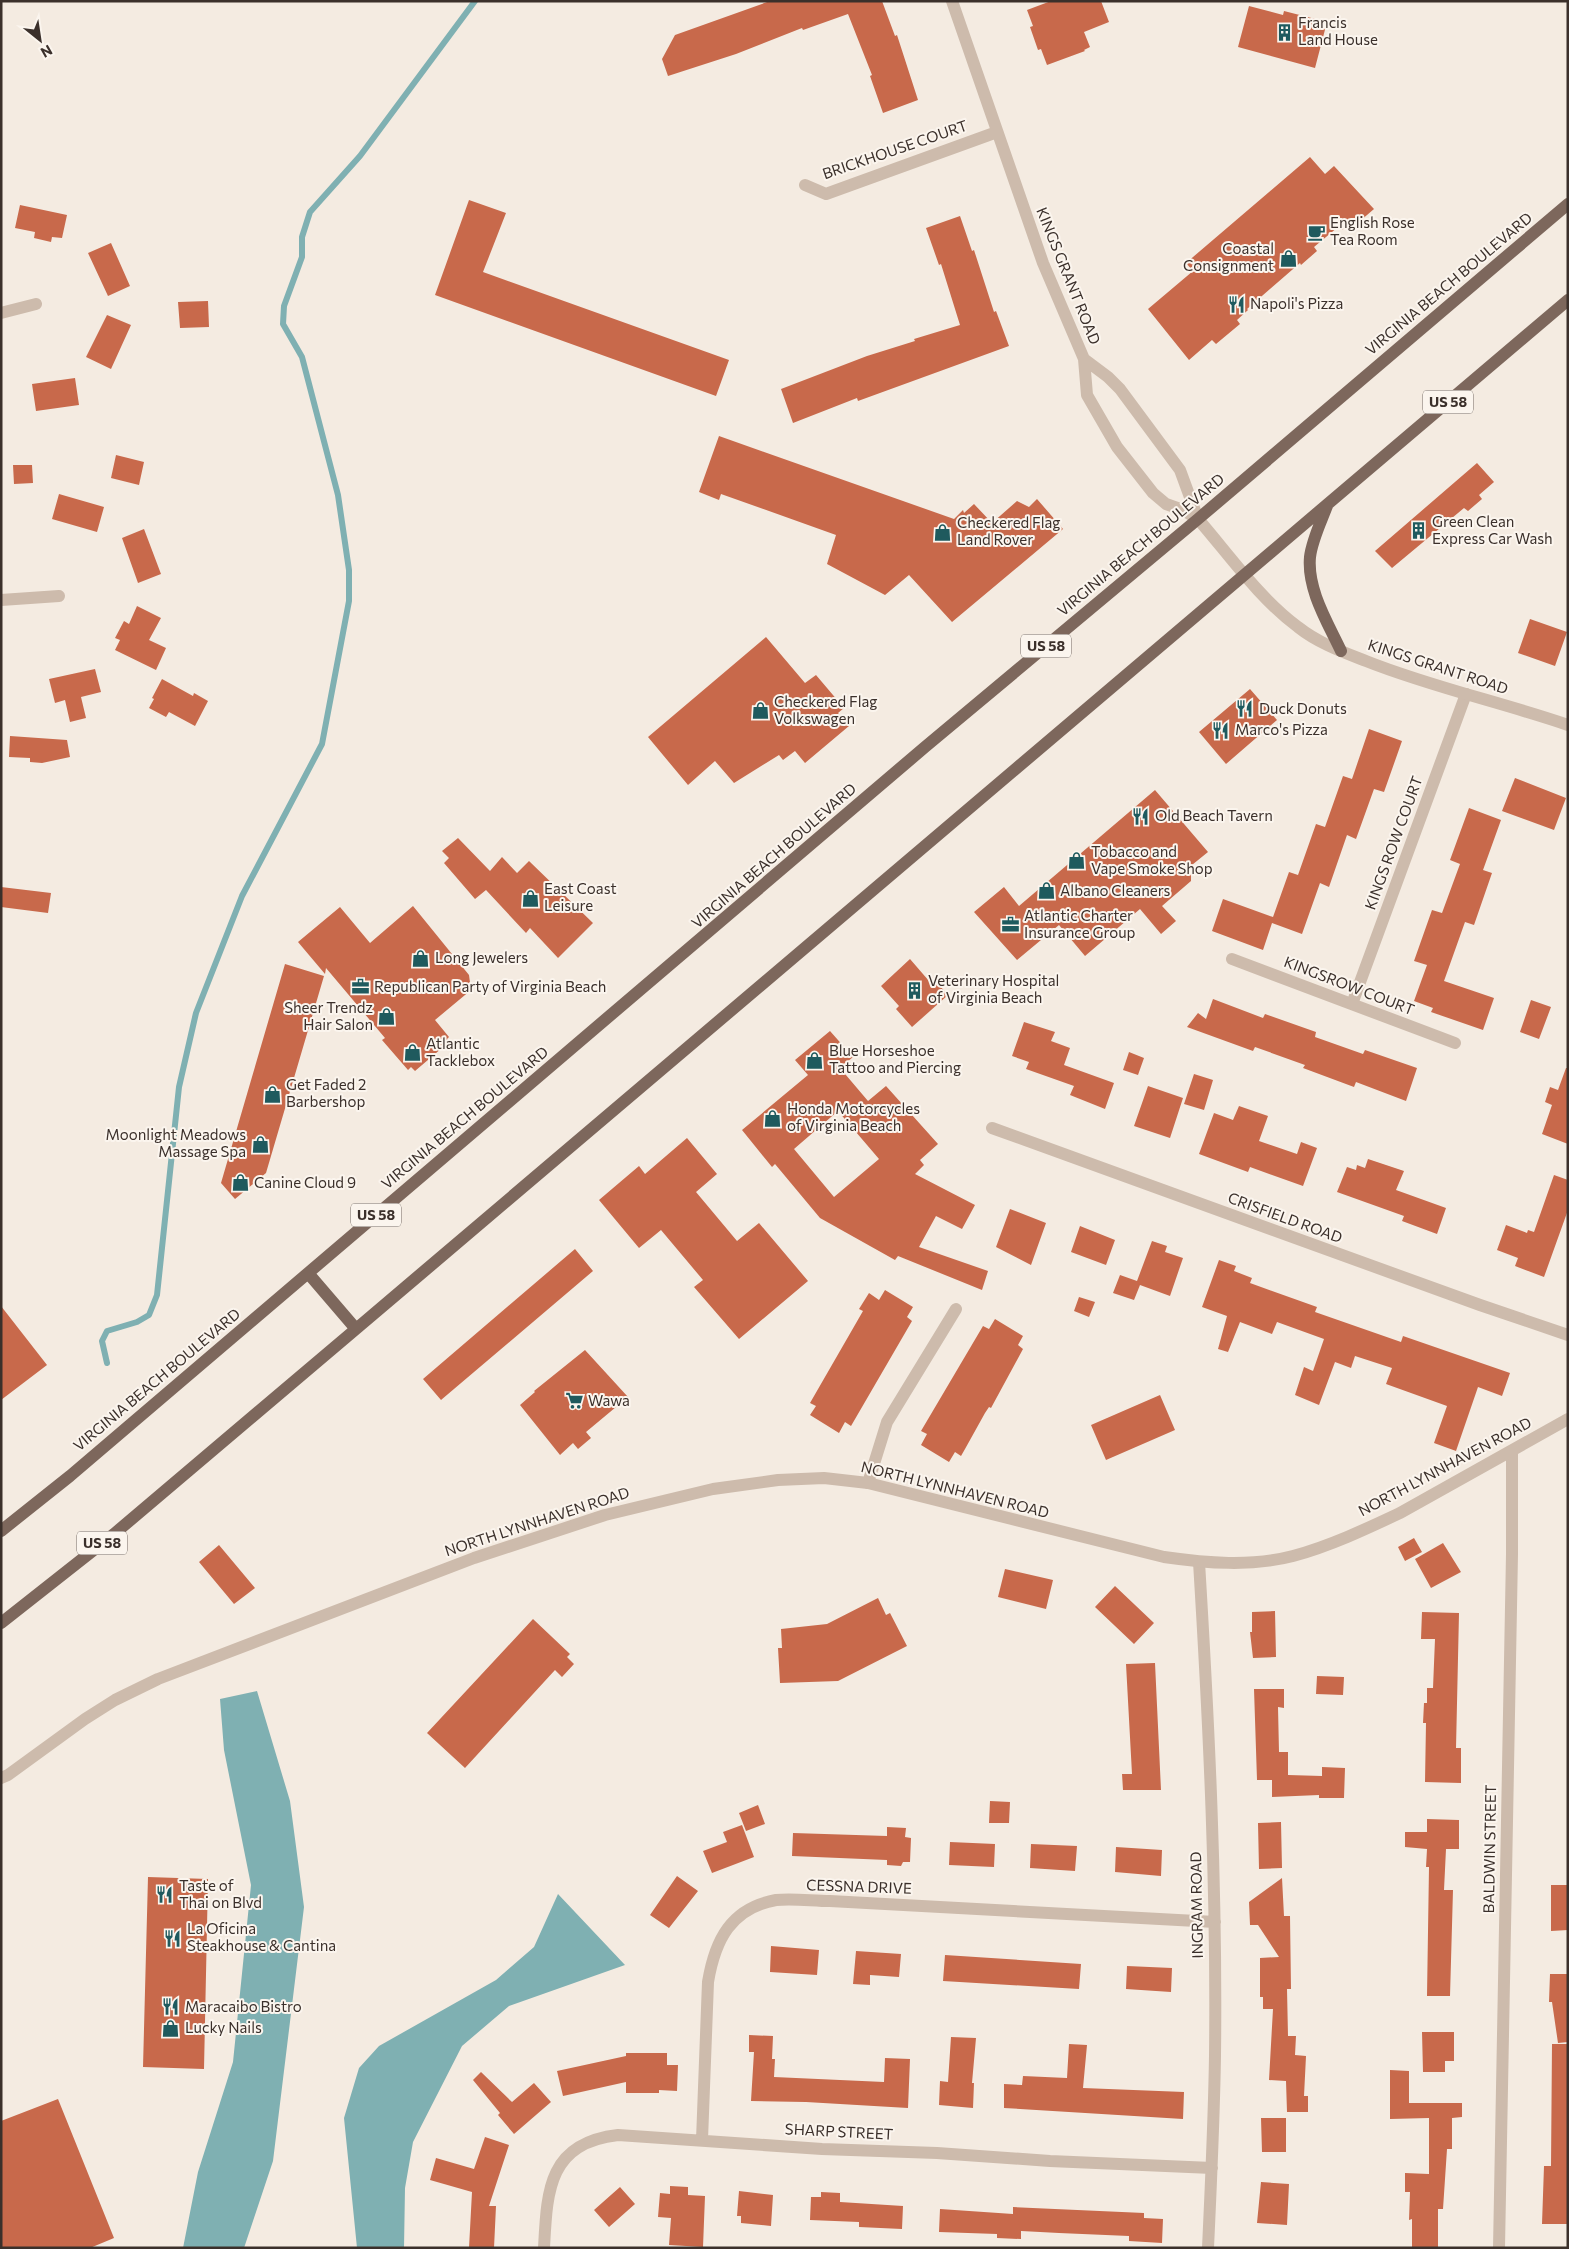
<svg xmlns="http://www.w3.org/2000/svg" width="1569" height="2249" font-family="Commissioner,sans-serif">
<rect width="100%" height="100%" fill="#f4ebe1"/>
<!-- water -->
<path fill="#7fb0b2" d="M257,1691L290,1801L304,1907L273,2161L244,2248H183L198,2172L233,2062L251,1885L224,1750L220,1699Z
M558,1894L625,1965L509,2006L462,2046L413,2142L405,2188L404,2248H357L344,2118L359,2068L379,2046L496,1980L534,1947Z"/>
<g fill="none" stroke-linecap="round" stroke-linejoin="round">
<!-- stream -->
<path stroke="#7fb0b2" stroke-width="6" d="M107,1363L102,1341L107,1331L137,1322L149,1315L157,1295L179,1087L196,1013L242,896L322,744L349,601V570L338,495L302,357L283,324L284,306L302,257V237L310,212L360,156L475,1"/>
</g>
<!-- building -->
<path fill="#c8694b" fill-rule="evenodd" d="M770,1H882L895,36L897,35L918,100L883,113L870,76L872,75L848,14L803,30L802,28L736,54L668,76L662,59L675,35Z
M1051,1H1101L1109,22L1084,32L1090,47L1084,50L1085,51L1047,65L1041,49L1038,50L1030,27L1033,26L1027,10Z
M1249,6L1283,15L1284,11L1327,22L1315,68L1238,47Z
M1310,157L1325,174L1334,166L1374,209L1360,221L1357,218L1342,230L1338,227L1314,247L1317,251L1301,265L1300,263L1247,309L1248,310L1237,320L1240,324L1216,344L1212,340L1189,360L1148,309L1193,271L1186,263Z
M469,200L506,213L483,272L729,360L716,396L435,295Z
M20,205L67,215L62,238L52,237L51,242L34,238L35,232L15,228Z
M960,216L972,251L974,250L994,312L996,311L1009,346L858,401L857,398L793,423L781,389L867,356L915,341L914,339L960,325L941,264L939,265L926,228Z
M111,243L130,286L108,296L88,253Z
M208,301L209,327L180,328L178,302Z
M107,315L131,325L111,369L86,357Z
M75,378L79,405L36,411L32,384Z
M719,436L954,519L963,510L964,513L974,504L992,523L1017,501L1029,507L1037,499L1063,529L952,622L909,575L885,595L827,564L836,535L721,494L719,500L699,492Z
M116,455L144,462L139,485L111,478Z
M1477,463L1494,482L1479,495L1482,499L1468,511L1464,508L1392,568L1375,551Z
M13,465H32L33,483L14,484Z
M59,494L104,507L97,532L52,519Z
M144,529L161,574L138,583L122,538Z
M137,606L161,618L149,640L166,648L156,670L115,650L120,640L115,638L124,621L129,624Z
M1530,619L1567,632L1555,666L1518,653Z
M766,637L805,683L816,675L844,708L838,713L849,726L805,763L795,751L783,760L779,755L734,783L715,761L688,785L648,737Z
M95,669L101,692L81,697L86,718L70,722L65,700L55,703L49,679Z
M162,679L193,696L194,693L208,701L195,726L169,712L166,717L149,708L154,699L152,698Z
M1250,689L1277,720L1226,764L1199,732Z
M1369,729L1402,741L1384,792L1374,789L1356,839L1347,835L1329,887L1320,883L1302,934L1272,923L1263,950L1212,931L1223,899L1273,917L1289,872L1298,875L1316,824L1325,827L1343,776L1352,779Z
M10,736L67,740L70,757L42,763L30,762V758L9,757Z
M1515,778L1566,798L1554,830L1502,811Z
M1155,790L1208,852L1187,869L1191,874V881L1162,906L1176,921L1161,934L1140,909L1085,956L1059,925L1017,960L974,912L1004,887L1019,906Z
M1469,808L1501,820L1483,870L1492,873L1474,925L1465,922L1444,981L1494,998L1483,1030L1431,1012L1433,1008L1414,1001L1427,965L1414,961L1432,910L1442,913L1460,864L1450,860Z
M458,838L490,871L502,857L517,873L529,861L593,923L558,958L530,928L526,933L486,890L475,899L444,863L449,858L442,851Z
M1,887L51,893L48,913L1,907Z
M413,906L469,975L471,990L435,1020L449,1037L447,1039L449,1042L415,1071L411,1067L408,1070L382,1040L385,1038L326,968L325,974L298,942L340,907L370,943Z
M910,959L929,981L932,977L948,995L912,1027L896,1009L899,1006L881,986Z
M285,964L324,976L266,1173L235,1199L221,1183Z
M1213,999L1263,1018L1265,1014L1316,1032L1315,1037L1363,1054L1365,1050L1417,1068L1406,1101L1356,1082L1354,1087L1303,1068L1305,1065L1255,1047L1253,1051L1187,1027L1198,1013L1206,1019Z
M1531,1000L1551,1007L1539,1039L1520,1032Z
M1024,1022L1055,1032L1051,1041L1070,1048L1064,1065L1114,1083L1105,1109L1070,1095L1074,1086L1026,1069L1029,1062L1012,1056Z
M830,1031L853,1057L840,1068L868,1101L886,1086L938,1144L920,1160L924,1165L915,1174L975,1205L962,1229L936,1216L919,1247L988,1271L982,1290L898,1256L895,1260L820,1218L775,1164L772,1167L742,1130L808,1075L795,1060ZM838,1111L879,1159L834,1197L794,1149Z
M1129,1052L1144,1058L1138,1075L1123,1070Z
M1566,1068H1568V1144L1542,1134L1552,1105L1545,1102L1550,1087L1558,1090Z
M1194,1074L1213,1080L1204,1110L1184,1104Z
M1148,1086L1183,1098L1170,1138L1134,1126Z
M1239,1106L1268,1116L1259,1141L1297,1154L1301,1142L1317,1148L1303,1186L1250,1167L1248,1172L1199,1154L1214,1113L1233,1120Z
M687,1138L717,1174L696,1192L737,1241L759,1223L808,1281L739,1339L694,1287L703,1280L661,1230L639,1248L599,1200L639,1166L645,1174Z
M1368,1159L1404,1171L1396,1190L1446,1208L1437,1234L1402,1221L1404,1216L1337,1192L1347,1167L1356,1170L1357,1165L1365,1168Z
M1554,1175L1568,1180V1210L1544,1277L1515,1266L1518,1258L1497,1250L1506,1225L1527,1233L1528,1230L1534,1232Z
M1010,1209L1046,1223L1031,1265L996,1247Z
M1080,1226L1115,1240L1106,1265L1071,1252Z
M1152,1241L1167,1246L1165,1252L1183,1258L1170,1296L1140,1285L1134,1300L1113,1293L1120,1275L1137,1281Z
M575,1249L593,1271L441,1400L423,1379Z
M1219,1260L1236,1266L1234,1271L1252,1278L1250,1283L1317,1307L1315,1312L1401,1342L1403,1336L1510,1373L1502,1396L1478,1387L1456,1451L1434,1443L1447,1406L1386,1384L1392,1368L1355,1356L1351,1368L1335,1362L1319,1405L1295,1395L1304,1367L1313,1371L1324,1339L1277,1322L1272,1334L1240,1322L1228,1352L1218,1349L1227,1316L1202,1307Z
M885,1290L913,1307L907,1317L912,1321L851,1426L845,1422L839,1433L810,1415L816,1406L810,1403L863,1311L859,1309L869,1293L879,1300Z
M1079,1297L1095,1302L1089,1317L1074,1311Z
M1,1306L47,1365L1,1400Z
M995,1319L1023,1336L1018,1345L1023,1349L991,1408L989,1407L985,1413L965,1449L961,1456L955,1452L949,1462L921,1445L927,1434L921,1431L983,1326L989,1329Z
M585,1350L628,1397L586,1432L591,1438L578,1449L573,1443L560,1455L520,1405L535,1392L534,1391Z
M1160,1395L1175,1430L1106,1460L1091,1425Z
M1414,1538L1422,1552L1405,1561L1398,1547Z
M1443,1543L1461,1572L1431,1588L1415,1559Z
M219,1545L255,1588L234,1604L199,1562Z
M1005,1569L1053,1580L1046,1609L998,1597Z
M1115,1586L1154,1623L1134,1644L1095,1607Z
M878,1598L886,1615L890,1613L907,1646L838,1681L780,1683L778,1648H782L781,1629L827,1624Z
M1275,1611L1276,1657L1253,1658L1250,1632H1252V1612Z
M1422,1612L1459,1613L1456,1748H1461V1783L1425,1782L1426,1723H1423L1424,1703H1427V1688H1433L1435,1639H1421Z
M533,1619L570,1654L567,1657L574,1664L562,1677L555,1670L465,1768L427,1733Z
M1155,1663L1161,1790H1123L1122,1774H1132L1126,1664Z
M1317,1676L1344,1677L1343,1695L1316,1694Z
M1254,1689H1284V1708L1278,1707L1279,1752H1288V1775L1322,1776V1767L1345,1768L1344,1798H1319V1795L1272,1797V1780H1257Z
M990,1801L1010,1802L1009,1823H989Z
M758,1805L765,1824L746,1831L739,1813Z
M1427,1819L1459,1820V1849H1446L1444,1890H1453L1450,1996H1427L1429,1867H1426L1427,1849L1405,1847V1832H1427Z
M1281,1822L1282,1868L1259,1869L1258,1823Z
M742,1825L754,1857L712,1873L703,1851L727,1842L723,1832Z
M887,1827L906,1828L905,1837L911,1838L910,1862H903L901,1866L887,1865V1860L792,1856L793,1833L887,1836Z
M950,1842L995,1844L994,1867L949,1865Z
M1031,1844L1077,1846L1075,1871L1030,1868Z
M1116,1847L1162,1850L1161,1876L1115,1872Z
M677,1876L698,1891L669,1928L650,1915Z
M148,1877L208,1879L204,2069L143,2067Z
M1282,1878L1284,1916H1290L1291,1989H1287L1288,2036H1296L1295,2055L1306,2056L1304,2096H1308V2112H1287L1286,2081L1269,2080L1273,2009H1263V1997H1260V1958L1279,1957L1258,1925H1250L1249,1902Z
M1551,1885H1568V1930L1551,1931Z
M771,1946L819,1950L817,1975L770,1972Z
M856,1951L901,1954L899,1977L870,1975V1985L853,1984Z
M945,1955L1081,1964L1079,1989L943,1981Z
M1127,1966L1172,1968L1171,1992L1126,1989Z
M1550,1974H1568V2042L1558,2043L1552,2002H1549Z
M1422,2032H1454V2061H1445V2072H1423Z
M749,2035L773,2036L772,2059H775L774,2077L884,2082L885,2058L910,2059L908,2108L806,2102L751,2101L754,2052H749Z
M951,2037L976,2038L972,2083H974L973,2108L939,2105L940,2081L948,2082Z
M1069,2044L1087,2045L1083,2088L1184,2092L1183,2119L1004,2108V2084L1022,2085L1023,2076L1067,2078Z
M1552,2044H1568V2224H1542L1544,2166H1551Z
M626,2053H667V2065H678L677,2091L659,2090V2093H626V2082L563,2096L557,2071L626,2056Z
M1390,2070L1409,2071V2103H1462V2117L1452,2118V2149H1447L1443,2209H1438V2248H1412V2219L1409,2220L1410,2192H1405V2173L1429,2174V2118L1390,2119Z
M481,2072L512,2102L534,2083L551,2102L514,2134L498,2115L500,2113L473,2080Z
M58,2099L114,2238L90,2248H1V2121Z
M1261,2118H1286V2152H1262Z
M485,2137L509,2145L489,2206H496L494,2248H469L472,2192L430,2180L436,2158L474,2169Z
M1261,2182L1289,2184L1287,2225L1257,2223Z
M670,2186L688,2187V2195L705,2196L703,2247L669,2245L671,2218L658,2217L660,2193L670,2194Z
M620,2187L635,2204L609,2227L594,2210Z
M739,2191L773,2195L771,2226L741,2223V2216H737Z
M821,2192L840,2193V2202L903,2206L902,2229L859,2227V2222L810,2220L811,2197H821Z
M1013,2207L1144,2213V2218L1163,2219L1162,2243L1129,2241V2236L1059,2233L1021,2231V2239L997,2238V2234L939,2232L940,2209L1013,2214Z"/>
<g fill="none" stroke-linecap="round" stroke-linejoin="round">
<!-- minor -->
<path stroke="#cdbbac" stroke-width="12" d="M952,1L1043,263L1084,359L1087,395L1117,447L1153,493L1166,504L1183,510L1198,519
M805,185L826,194L997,132
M1,313L36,304
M1084,359L1108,377L1120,389L1180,470L1198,519
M1,600L59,596
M1232,959L1455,1043
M1352,1004L1466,694
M992,1128L1480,1305L1568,1335
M868,1483L887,1422L956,1309
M1199,1562C1209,1726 1217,1891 1215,2056C1214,2120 1211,2184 1208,2248
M702,2140L708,1982C715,1940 731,1908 776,1900C793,1898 813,1901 830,1901L1215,1922
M544,2248C547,2191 548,2143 618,2135L822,2149L937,2153L1050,2161L1212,2168
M1499,2248L1512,1554V1451"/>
<!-- tertiary -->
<path stroke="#cdbbac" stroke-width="12" d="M1198,519C1230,556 1259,598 1298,627C1318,643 1343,652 1366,661C1431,687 1501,702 1568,725
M1,1778L8,1775L85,1719L115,1700L158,1679L474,1558L605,1515L713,1489L778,1480L824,1478L868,1483L1164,1557C1206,1563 1251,1567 1293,1556C1330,1546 1366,1529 1400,1513L1568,1419"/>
<!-- primary -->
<path stroke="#7d675c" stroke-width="12" d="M1327,506C1321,522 1312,540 1310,557C1307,590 1328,623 1341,651
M308,1273L356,1329
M1,1531L70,1476L925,747L1198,519L1568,204
M1,1623L114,1534L356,1329L1568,300"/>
</g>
<!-- icons -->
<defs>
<symbol id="building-bare" viewBox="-9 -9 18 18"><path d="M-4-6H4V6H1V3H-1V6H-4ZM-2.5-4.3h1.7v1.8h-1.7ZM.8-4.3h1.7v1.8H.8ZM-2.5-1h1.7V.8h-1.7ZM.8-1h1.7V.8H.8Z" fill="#1f5a5e" stroke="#fbf5ee" stroke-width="2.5" paint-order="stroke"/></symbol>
<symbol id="cafe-bare" viewBox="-9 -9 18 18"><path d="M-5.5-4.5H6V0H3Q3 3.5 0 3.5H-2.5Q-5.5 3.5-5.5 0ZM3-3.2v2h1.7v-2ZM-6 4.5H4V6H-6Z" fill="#1f5a5e" stroke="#fbf5ee" stroke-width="2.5" paint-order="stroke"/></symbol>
<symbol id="shop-bare" viewBox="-9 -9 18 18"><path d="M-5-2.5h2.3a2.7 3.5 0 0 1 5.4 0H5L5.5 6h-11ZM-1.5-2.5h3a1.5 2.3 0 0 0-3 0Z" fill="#1f5a5e" stroke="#fbf5ee" stroke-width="2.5" paint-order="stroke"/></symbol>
<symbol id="restaurant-bare" viewBox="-9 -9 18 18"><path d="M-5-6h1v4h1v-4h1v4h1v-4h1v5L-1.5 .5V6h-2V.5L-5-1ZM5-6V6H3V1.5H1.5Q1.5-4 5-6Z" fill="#1f5a5e" stroke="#fbf5ee" stroke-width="2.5" paint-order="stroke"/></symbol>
<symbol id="office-bare" viewBox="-9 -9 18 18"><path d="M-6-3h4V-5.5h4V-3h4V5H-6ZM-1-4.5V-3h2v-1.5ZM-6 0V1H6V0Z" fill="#1f5a5e" stroke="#fbf5ee" stroke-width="2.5" paint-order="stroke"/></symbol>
<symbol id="supermarket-bare" viewBox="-9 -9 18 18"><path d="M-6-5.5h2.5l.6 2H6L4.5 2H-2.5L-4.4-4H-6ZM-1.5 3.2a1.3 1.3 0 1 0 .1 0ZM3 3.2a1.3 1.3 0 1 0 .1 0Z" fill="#1f5a5e" stroke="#fbf5ee" stroke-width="2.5" paint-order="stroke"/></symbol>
</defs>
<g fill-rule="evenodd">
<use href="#building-bare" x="1272" y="20" width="25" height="25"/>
<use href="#cafe-bare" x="1304" y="220" width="25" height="25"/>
<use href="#shop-bare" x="1276" y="246" width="25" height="25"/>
<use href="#restaurant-bare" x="1224" y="292" width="25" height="25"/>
<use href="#building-bare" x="1406" y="518" width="25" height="25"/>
<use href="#shop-bare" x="930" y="520" width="25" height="25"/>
<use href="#restaurant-bare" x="1232" y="696" width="25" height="25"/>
<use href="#shop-bare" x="748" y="698" width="25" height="25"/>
<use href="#restaurant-bare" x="1208" y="718" width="25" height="25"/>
<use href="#restaurant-bare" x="1128" y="804" width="25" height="25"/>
<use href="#shop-bare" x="1064" y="848" width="25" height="25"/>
<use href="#shop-bare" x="1034" y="878" width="25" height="25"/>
<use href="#shop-bare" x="518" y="886" width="25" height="25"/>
<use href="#office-bare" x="998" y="912" width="25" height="25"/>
<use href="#shop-bare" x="408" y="946" width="25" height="25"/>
<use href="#office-bare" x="348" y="974" width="25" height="25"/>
<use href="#building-bare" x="902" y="978" width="25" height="25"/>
<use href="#shop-bare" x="374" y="1004" width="25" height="25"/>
<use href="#shop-bare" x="400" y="1040" width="25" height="25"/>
<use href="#shop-bare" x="802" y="1048" width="25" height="25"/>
<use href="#shop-bare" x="260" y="1082" width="25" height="25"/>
<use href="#shop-bare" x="760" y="1106" width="25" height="25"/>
<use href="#shop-bare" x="248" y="1132" width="25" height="25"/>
<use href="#shop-bare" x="228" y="1170" width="25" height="25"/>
<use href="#supermarket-bare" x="562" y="1388" width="25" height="25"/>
<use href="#restaurant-bare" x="152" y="1882" width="25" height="25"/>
<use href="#restaurant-bare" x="160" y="1926" width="25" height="25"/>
<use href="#restaurant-bare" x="158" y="1994" width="25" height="25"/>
<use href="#shop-bare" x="158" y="2016" width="25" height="25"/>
</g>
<g text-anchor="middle" stroke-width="4" stroke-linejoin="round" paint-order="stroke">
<!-- shield labels -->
<g fill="#fbf5ee" stroke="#756b66" stroke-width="1">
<rect x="1423" y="390.5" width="50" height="23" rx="4"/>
<rect x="1021" y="634.5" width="50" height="23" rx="4"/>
<rect x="351" y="1203.5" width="50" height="23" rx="4"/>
<rect x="77" y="1531.5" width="50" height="23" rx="4"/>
</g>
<g font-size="14" font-weight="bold" fill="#3b302b">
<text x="1448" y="407">US 58</text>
<text x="1046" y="651">US 58</text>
<text x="376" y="1220">US 58</text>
<text x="102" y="1548">US 58</text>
</g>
<!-- poi labels -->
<g font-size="15" fill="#3b302b" stroke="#fbf5ee" text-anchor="start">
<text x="1298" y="28">Francis<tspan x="1298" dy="17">Land House</tspan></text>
<text x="1330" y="228">English Rose<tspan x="1330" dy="17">Tea Room</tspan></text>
<text x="1274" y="254" text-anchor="end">Coastal<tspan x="1274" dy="17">Consignment</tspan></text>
<text x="1250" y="309">Napoli's Pizza</text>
<text x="1432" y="527">Green Clean<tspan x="1432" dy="17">Express Car Wash</tspan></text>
<text x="957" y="528">Checkered Flag<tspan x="957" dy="17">Land Rover</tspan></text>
<text x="774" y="707">Checkered Flag<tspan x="774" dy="17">Volkswagen</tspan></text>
<text x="1259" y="714">Duck Donuts</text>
<text x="1235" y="735">Marco's Pizza</text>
<text x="1155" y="821">Old Beach Tavern</text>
<text x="1091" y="857">Tobacco and<tspan x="1091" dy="17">Vape Smoke Shop</tspan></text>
<text x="544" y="894">East Coast<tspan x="544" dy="17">Leisure</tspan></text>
<text x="1060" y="896">Albano Cleaners</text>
<text x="1024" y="921">Atlantic Charter<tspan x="1024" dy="17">Insurance Group</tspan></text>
<text x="435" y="963">Long Jewelers</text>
<text x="928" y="986">Veterinary Hospital<tspan x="928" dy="17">of Virginia Beach</tspan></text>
<text x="374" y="992">Republican Party of Virginia Beach</text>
<text x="373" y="1013" text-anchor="end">Sheer Trendz<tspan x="373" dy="17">Hair Salon</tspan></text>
<text x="426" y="1049">Atlantic<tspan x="426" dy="17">Tacklebox</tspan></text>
<text x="829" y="1056">Blue Horseshoe<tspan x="829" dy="17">Tattoo and Piercing</tspan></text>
<text x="286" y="1090">Get Faded 2<tspan x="286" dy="17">Barbershop</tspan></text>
<text x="787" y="1114">Honda Motorcycles<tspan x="787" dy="17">of Virginia Beach</tspan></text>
<text x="246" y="1140" text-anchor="end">Moonlight Meadows<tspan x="246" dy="17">Massage Spa</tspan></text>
<text x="254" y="1188">Canine Cloud 9</text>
<text x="588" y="1406">Wawa</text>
<text x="179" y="1891">Taste of<tspan x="179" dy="17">Thai on Blvd</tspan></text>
<text x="187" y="1934">La Oficina<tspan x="187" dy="17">Steakhouse &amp; Cantina</tspan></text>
<text x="185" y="2012">Maracaibo Bistro</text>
<text x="185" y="2033">Lucky Nails</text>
</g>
<!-- street labels -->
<g font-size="15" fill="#3b302b" stroke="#fbf5ee">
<text transform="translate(895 150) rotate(-19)" y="5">BRICKHOUSE COURT</text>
<text transform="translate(1068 276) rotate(68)" y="5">KINGS GRANT ROAD</text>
<text transform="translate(1449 284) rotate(-40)" y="5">VIRGINIA BEACH BOULEVARD</text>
<text transform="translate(1141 545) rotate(-40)" y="5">VIRGINIA BEACH BOULEVARD</text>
<text transform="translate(1438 667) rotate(18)" y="5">KINGS GRANT ROAD</text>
<text transform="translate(1394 843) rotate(-70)" y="5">KINGS ROW COURT</text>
<text transform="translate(774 856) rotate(-41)" y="5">VIRGINIA BEACH BOULEVARD</text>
<text transform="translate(1349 986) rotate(21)" y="5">KINGSROW COURT</text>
<text transform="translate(465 1118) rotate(-40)" y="5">VIRGINIA BEACH BOULEVARD</text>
<text transform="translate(1285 1218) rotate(20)" y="5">CRISFIELD ROAD</text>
<text transform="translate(157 1380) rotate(-40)" y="5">VIRGINIA BEACH BOULEVARD</text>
<text transform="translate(1445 1467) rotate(-28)" y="5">NORTH LYNNHAVEN ROAD</text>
<text transform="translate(955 1490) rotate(14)" y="5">NORTH LYNNHAVEN ROAD</text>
<text transform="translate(537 1522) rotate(-18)" y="5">NORTH LYNNHAVEN ROAD</text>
<text transform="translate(1490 1849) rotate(-89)" y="5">BALDWIN STREET</text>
<text transform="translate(859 1887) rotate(2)" y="5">CESSNA DRIVE</text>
<text transform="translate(1197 1905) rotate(-91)" y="5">INGRAM ROAD</text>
<text transform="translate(839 2132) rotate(3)" y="5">SHARP STREET</text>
</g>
</g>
<!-- border -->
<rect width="1569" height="2249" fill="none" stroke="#3b302b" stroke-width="5"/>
<!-- north arrow -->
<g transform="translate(40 40) rotate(150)" stroke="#fbf5ee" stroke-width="4" paint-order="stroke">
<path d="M0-4L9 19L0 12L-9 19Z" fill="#3b302b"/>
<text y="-8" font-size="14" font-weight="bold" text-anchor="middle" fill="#3b302b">N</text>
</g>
</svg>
